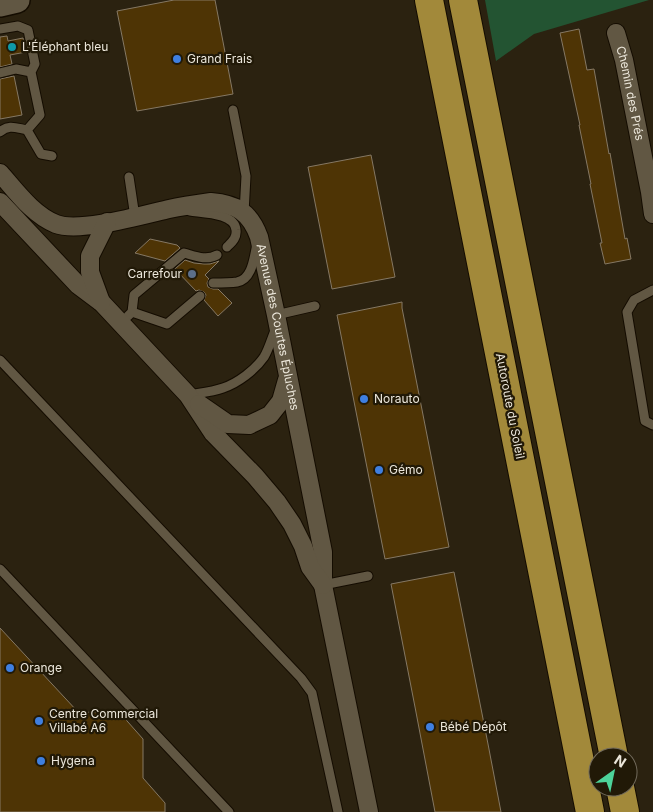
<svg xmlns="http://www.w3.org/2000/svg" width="653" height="812" font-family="Inter,sans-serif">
<rect width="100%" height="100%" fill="#2b2210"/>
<!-- green -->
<path fill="#235432" d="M485,0H649L534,34L496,61Z"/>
<!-- building -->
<path fill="#4e3405" stroke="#857864" d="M174,0H215L233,94L137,111L117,11Z
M579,29L587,70L594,69L609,154L610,153L625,239L627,238L631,259L605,264L600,243H602L590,184H591L579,125H580L560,33Z
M7,36L8,41L23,38L26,52L10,55L12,64L0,67V37Z
M14,76L22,115L0,119V79Z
M371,155L395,277L332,289L308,167Z
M150,239L177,245L180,248L165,261L135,253Z
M185,260L194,263L204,264H210L219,261L205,275L209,279L207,283L208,287L213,289H218L232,303L218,316L204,300L206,295L204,292L199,290L196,291L175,269Z
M402,302V308L449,547L385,559L337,315Z
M454,572L488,744L501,812H435L415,707L391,584Z
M0,628L78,712L120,713L143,739V778L165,803V812H0Z"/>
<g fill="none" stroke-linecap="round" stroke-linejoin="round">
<defs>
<path id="lane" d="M0,29L18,26L28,30L35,64L31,72
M0,73L16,69L31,72L40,115L27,130C16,128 9,124 0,132
M233,110L246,176L244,213
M27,130L41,154L52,156
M129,177L135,217
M190,211C203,213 235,213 236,230C237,238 232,242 227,247
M213,283C221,283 230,283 237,282C253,279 254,256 257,244
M653,290L634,300L627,312L645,421L653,425
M132,312L134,295L184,253C195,256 206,261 217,255
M276,315L315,306
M128,316L132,312L167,324L200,296
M0,360L301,678L312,693L338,812
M188,395C199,393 212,392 223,388C238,383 255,370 264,357C269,349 272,337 276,328
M0,569L229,812
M323,585L368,576"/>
<g id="street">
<path id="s1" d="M616,33L624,60L650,192L653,214"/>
<path id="s2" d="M0,173C16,191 33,215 56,224C79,233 143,215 169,209C183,206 197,204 211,202C236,204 250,212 259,237L276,315L323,552V585L369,812"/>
<path d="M0,202L78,285L102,303L188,395L213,433L255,476L277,502L292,524L303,546L310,567L323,585"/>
<path d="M101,302L90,272V256L107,222"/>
<path d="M199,404L228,424L249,425L270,415L281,401L287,380"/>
</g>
<path id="secondary" d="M0,4L17,0"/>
<path id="highway" d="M429,0L590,812
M463,0L614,757
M620,787L625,812"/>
</defs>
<!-- lane casing -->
<use href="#lane" stroke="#140c00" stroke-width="11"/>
<!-- street casing -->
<use href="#street" stroke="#140c00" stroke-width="20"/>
<!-- secondary casing -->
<use href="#secondary" stroke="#140c00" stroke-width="28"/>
<!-- highway casing -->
<use href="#highway" stroke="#140c00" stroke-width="30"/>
<!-- lane -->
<use href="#lane" stroke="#615743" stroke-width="9"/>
<!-- street -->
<use href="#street" stroke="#615743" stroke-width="18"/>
<!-- secondary -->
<use href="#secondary" stroke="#615743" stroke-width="25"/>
<!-- highway -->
<use href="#highway" stroke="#a2893a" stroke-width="28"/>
</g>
<!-- markers -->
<circle fill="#0f9aa8" stroke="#211907" stroke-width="2" cx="12" cy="47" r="5"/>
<g fill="#3f7fe0" stroke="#211907" stroke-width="2">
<circle cx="177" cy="59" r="5"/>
<circle cx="364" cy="399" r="5"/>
<circle cx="379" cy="470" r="5"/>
<circle cx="10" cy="668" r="5"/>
<circle cx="39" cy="721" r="5"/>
<circle cx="430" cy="727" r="5"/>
<circle cx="41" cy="761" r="5"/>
</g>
<circle fill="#5c6f8a" stroke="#211907" stroke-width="2" cx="192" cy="274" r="5"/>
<g text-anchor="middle" stroke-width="4.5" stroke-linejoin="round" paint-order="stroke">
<!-- poi labels -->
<g font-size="12" fill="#ece7db" stroke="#211907" text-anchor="start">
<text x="22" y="51">L'Éléphant bleu</text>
<text x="187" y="63">Grand Frais</text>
<text x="182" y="278" text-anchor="end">Carrefour</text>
<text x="374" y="403">Norauto</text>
<text x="389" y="474">Gémo</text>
<text x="20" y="672">Orange</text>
<text x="49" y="718">Centre Commercial<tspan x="49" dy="14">Villabé A6</tspan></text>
<text x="440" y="731">Bébé Dépôt</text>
<text x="51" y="765">Hygena</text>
</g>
<!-- street labels -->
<g font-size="12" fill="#ece7db" stroke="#211907">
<text dy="4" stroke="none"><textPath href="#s1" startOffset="62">Chemin des Prés</textPath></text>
<text dy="4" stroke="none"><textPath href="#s2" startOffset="390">Avenue des Courtes Épluches</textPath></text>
<text transform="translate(510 406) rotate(79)" y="4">Autoroute du Soleil</text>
</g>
</g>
<!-- north arrow -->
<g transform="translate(613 772) rotate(33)"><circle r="24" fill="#211907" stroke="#726b5c"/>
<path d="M0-4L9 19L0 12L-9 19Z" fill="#4dd39a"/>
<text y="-8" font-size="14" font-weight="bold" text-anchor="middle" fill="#ece7db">N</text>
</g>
</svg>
